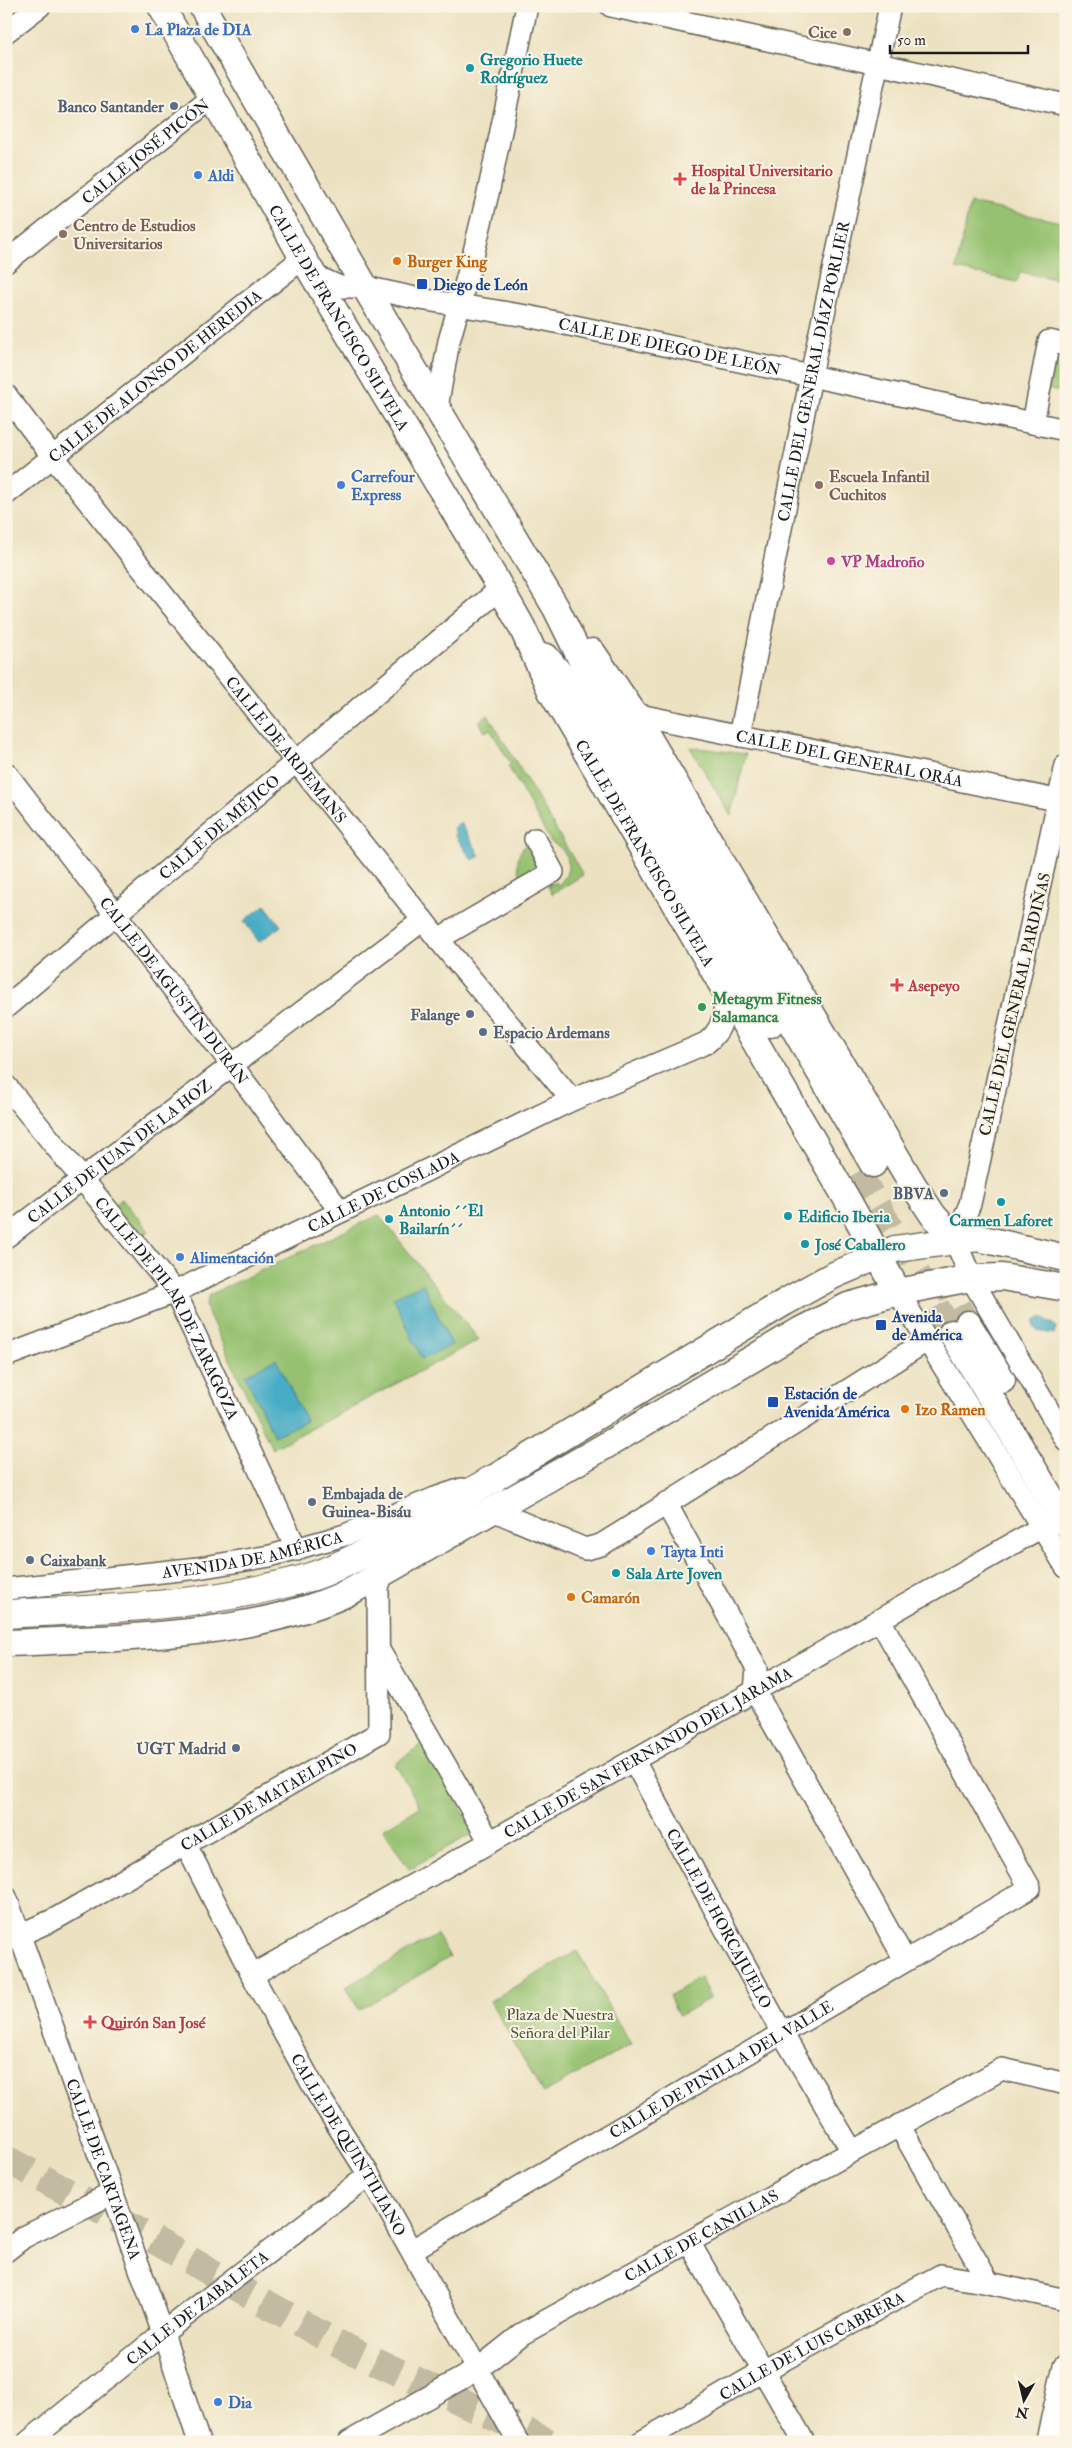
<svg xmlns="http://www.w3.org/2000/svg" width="1072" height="2448" font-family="'IM FELL Double Pica',serif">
<rect width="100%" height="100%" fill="#fcf5e5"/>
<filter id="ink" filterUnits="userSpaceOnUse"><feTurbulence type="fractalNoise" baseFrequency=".02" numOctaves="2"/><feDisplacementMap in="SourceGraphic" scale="10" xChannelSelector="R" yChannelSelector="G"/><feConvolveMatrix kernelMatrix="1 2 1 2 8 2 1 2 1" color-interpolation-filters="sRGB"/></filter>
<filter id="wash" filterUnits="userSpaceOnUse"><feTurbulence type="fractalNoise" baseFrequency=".0096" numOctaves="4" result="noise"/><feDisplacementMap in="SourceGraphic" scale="20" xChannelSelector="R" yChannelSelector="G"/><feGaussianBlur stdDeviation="1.12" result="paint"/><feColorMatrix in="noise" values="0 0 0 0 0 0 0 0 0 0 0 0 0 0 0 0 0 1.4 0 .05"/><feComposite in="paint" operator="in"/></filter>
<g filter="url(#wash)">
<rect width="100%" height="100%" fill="#ece2c2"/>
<!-- green -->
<path fill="#95c16f" stroke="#586e46" d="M970,203L1066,223V281L1020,272L1017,282L956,269Z
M1047,338L1066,342V393L1037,387Z
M488,715L583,875L552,894L548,886L556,882L558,885C574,871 571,851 551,842L508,766L511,764L490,729L485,732L479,721Z
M690,747L746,754L731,816Z
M526,844L538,865L539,870L523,880C515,868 516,855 526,844Z
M122,1199L149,1231L137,1241L110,1208Z
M379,1215L479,1340L272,1449L205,1306L209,1295Z
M422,1744L475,1832L409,1869L383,1829L420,1807L395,1764Z
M437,1935L450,1957L359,2010L346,1987Z
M577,1951L631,2045L543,2093L490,2001Z
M700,1977L710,1998L679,2016L669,1996Z"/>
<!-- water -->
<path fill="#47acc6" stroke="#326471" d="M461,823L480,856L472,860L454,834L456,833L453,828Z
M265,905L281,926L259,942L244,921Z
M423,1284L452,1345L422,1359L393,1297Z
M1043,1317L1048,1323H1052L1056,1327L1054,1334L1037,1331L1034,1327V1320Z
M276,1359L306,1421L274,1436L245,1375Z"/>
</g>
<g filter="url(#ink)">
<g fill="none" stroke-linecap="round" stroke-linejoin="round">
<!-- major-tunnel -->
<path stroke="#c2baa1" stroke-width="26" stroke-dasharray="26 13" stroke-linecap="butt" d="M858,1172L952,1333
M938,1273L968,1324"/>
<!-- highway-tunnel -->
<path stroke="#c2baa1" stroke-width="28" stroke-dasharray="28 14" stroke-linecap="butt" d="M6,2159L103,2211L334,2342L548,2442"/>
<defs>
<g id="minor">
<path d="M611,6L1066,105"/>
<path d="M6,32L40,6"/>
<path id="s1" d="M6,262L213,97"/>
<path id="s2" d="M313,275L340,287H365L420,299L527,316L1066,430"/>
<path id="s3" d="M6,395L52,456L438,939L572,1100"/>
<path d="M437,407L449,341L472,260L489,189L527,6"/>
<path d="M1033,423L1049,341L1066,345"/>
<path id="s4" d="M6,494L303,258"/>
<path id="s5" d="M634,714L1066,802"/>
<path id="s6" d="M740,736L817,346L890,6"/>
<path d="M1066,765L970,1204L955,1240L971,1278L1066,1440"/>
<path id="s7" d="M6,773L223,1053L340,1211"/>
<path d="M438,939L553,872L535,839"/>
<path id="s8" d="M6,1007L500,589"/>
<path id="s9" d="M6,1086L175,1292L297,1550"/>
<path id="s10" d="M6,1237L423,920"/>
<path d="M898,1292L1066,1567"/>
<path id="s11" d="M6,1356L175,1292L572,1100L706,1043C724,1029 724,1014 727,993"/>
<path d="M666,1503L757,1669L755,1691L905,1960"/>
<path d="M492,1510L585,1549L601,1545L928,1340"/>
<path id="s12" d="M6,1589L198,1568L270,1556L345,1535L435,1498L462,1489"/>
<path d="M379,1650L490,1842"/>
<path id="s13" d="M634,1761L782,2033L852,2151"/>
<path id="s14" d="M186,1845L252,1975L317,2093L369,2175L518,2442"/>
<path id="s15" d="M6,1897L163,2333L199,2442"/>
<path id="s16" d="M6,1941L55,1919L379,1733L378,1588L382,1574"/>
<path id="s17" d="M252,1975L490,1842L1042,1527"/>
<path d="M899,2125L989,2283L1066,2300"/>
<path d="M689,2242L804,2442"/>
<path id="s18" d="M412,2250L1030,1888L880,1620"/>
<path d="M6,2251L24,2237L113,2193"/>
<path id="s19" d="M28,2442L163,2333L369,2175"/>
<path id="s20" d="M349,2442L478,2369L522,2334L1002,2069L1066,2084"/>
<path id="s21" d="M641,2442L763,2371L941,2275L989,2283"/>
</g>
<g id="major">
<path id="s22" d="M161,6L303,258L495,579L522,627L551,691L848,1201L898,1292"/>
<path d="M202,6L365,287L556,608L589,675L873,1164"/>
<path d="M592,652L634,714L913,1185L933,1215L955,1240"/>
<path d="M546,657L566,681L770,1024"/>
<path d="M968,1324L1002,1380"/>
<path d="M952,1333L1066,1523"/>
<path d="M493,1479L785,1302L832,1276L895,1249L978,1238L1066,1258"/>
<path d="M6,1643C113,1638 260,1638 355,1589L605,1446L801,1330L848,1306L898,1292L971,1278L1002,1277L1066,1288"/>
<path d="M1049,2442L1066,2368"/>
</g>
<path id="highway" d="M6,1614C93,1609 181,1608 266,1588C288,1583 310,1579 331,1569C387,1545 440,1510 493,1479"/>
</defs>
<!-- minor casing -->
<use href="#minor" stroke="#656156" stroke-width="24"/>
<!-- major casing -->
<use href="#major" stroke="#656156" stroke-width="29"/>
<!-- highway casing -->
<use href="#highway" stroke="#656156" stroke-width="30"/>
<!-- minor -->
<use href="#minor" stroke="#fff" stroke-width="21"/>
<!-- major -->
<use href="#major" stroke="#fff" stroke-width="26"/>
<!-- highway -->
<use href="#highway" stroke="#fff" stroke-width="28"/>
</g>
</g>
<!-- markers -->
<g fill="#3f7fe0" stroke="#fcf5e5" stroke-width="2">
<circle cx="135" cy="29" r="5"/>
<circle cx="198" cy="175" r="5"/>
<circle cx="341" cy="485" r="5"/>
<circle cx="180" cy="1257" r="5"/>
<circle cx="651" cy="1551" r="5"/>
<circle cx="218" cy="2402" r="5"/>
</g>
<g fill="#8d6e63" stroke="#fcf5e5" stroke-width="2">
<circle cx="847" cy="32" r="5"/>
<circle cx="63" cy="234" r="5"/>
<circle cx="819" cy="485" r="5"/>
</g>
<g fill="#0f9aa8" stroke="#fcf5e5" stroke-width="2">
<circle cx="470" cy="68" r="5"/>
<circle cx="1001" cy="1202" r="5"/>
<circle cx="788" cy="1216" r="5"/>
<circle cx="389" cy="1219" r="5"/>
<circle cx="805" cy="1244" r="5"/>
<circle cx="616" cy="1573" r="5"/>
</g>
<g fill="#5c6f8a" stroke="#fcf5e5" stroke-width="2">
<circle cx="174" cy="106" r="5"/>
<circle cx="470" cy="1014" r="5"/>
<circle cx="483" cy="1032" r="5"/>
<circle cx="944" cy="1193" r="5"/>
<circle cx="312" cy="1502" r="5"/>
<circle cx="30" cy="1560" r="5"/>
<circle cx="236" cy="1748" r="5"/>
</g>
<g fill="#e0444e" stroke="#fcf5e5" stroke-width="2">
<path d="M677.5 171.5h5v5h5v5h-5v5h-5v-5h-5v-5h5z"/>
<path d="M894.5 977.5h5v5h5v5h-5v5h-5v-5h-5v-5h5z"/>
<path d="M87.5 2014.5h5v5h5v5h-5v5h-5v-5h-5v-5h5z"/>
</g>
<g fill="#e8710a" stroke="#fcf5e5" stroke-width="2">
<circle cx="397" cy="261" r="5"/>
<circle cx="905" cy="1409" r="5"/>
<circle cx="571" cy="1597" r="5"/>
</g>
<g fill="#1a4fb4" stroke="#fcf5e5" stroke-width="2">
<rect x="416" y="278" width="12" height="12" rx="2.5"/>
<rect x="875" y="1319" width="12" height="12" rx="2.5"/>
<rect x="767" y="1396" width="12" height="12" rx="2.5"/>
</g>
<circle fill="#d1479c" stroke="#fcf5e5" stroke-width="2" cx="831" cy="561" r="5"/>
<circle fill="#2e9e5b" stroke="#fcf5e5" stroke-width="2" cx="702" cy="1007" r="5"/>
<g text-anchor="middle" stroke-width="4" stroke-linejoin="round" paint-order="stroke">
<!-- shop labels -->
<g font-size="16" font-weight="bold" fill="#366cbe" stroke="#fcf5e5" text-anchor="start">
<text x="145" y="35">La Plaza de DIA</text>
<text x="208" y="181">Aldi</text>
<text x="351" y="482">Carrefour<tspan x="351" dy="18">Express</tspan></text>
<text x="190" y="1263">Alimentación</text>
<text x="661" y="1557">Tayta Inti</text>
<text x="228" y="2408">Dia</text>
</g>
<!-- education labels -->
<g font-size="16" font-weight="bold" fill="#785e54" stroke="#fcf5e5" text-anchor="start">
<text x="837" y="38" text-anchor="end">Cice</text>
<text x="73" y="231">Centro de Estudios<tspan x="73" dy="18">Universitarios</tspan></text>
<text x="829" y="482">Escuela Infantil<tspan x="829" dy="18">Cuchitos</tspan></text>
</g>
<!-- culture labels -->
<g font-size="16" font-weight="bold" fill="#0d838f" stroke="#fcf5e5" text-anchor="start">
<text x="480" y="65">Gregorio Huete<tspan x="480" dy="18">Rodríguez</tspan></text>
<text x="399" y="1216">Antonio ´´El<tspan x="399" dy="18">Bailarín´´</tspan></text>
<text x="798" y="1222">Edificio Iberia</text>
<text x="1001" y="1226" text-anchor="middle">Carmen Laforet</text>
<text x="815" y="1250">José Caballero</text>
<text x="626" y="1579">Sala Arte Joven</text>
</g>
<!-- service labels -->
<g font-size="16" font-weight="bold" fill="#4e5e75" stroke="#fcf5e5" text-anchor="end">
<text x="164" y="112">Banco Santander</text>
<text x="460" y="1020">Falange</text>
<text x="493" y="1038" text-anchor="start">Espacio Ardemans</text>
<text x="934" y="1199">BBVA</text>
<text x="322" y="1499" text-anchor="start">Embajada de<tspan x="322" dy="18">Guinea-Bisáu</tspan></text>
<text x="40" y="1566" text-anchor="start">Caixabank</text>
<text x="226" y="1754">UGT Madrid</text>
</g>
<!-- street labels -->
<g font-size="16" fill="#1c1c1c" stroke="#fcf5e5">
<text dy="6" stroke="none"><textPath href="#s1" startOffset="178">CALLE JOSÉ PICÓN</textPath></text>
<text dy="6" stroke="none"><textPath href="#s22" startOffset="359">CALLE DE FRANCISCO SILVELA</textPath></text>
<text dy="6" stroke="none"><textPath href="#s2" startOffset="365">CALLE DE DIEGO DE LEÓN</textPath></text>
<text dy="6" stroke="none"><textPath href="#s6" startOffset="372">CALLE DEL GENERAL DÍAZ PORLIER</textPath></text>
<text dy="6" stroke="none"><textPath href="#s4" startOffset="190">CALLE DE ALONSO DE HEREDIA</textPath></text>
<text dy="6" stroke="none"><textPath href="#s3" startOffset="452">CALLE DE ARDEMANS</textPath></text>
<text dy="6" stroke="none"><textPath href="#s5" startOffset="220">CALLE DEL GENERAL ORÁA</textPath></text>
<text dy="6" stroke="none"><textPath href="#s8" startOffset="279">CALLE DE MÉJICO</textPath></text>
<text dy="6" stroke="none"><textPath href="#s22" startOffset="976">CALLE DE FRANCISCO SILVELA</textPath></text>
<text dy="6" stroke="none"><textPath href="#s7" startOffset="275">CALLE DE AGUSTÍN DURÁN</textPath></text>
<text transform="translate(1014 1004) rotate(-77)" y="6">CALLE DEL GENERAL PARDIÑAS</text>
<text dy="6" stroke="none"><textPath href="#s10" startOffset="142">CALLE DE JUAN DE LA HOZ</textPath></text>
<text dy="6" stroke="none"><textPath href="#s11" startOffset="412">CALLE DE COSLADA</textPath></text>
<text dy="6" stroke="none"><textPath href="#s9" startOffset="276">CALLE DE PILAR DE ZARAGOZA</textPath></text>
<text dy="6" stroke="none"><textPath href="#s12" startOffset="249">AVENIDA DE AMÉRICA</textPath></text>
<text dy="6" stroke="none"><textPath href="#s17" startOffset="454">CALLE DE SAN FERNANDO DEL JARAMA</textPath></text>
<text dy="6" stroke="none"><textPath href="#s16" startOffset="300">CALLE DE MATAELPINO</textPath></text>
<text dy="6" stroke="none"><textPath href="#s13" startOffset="179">CALLE DE HORCAJUELO</textPath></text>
<text dy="6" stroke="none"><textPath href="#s18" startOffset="358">CALLE DE PINILLA DEL VALLE</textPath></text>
<text dy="6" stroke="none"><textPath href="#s14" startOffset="341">CALLE DE QUINTILIANO</textPath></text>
<text dy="6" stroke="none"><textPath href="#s15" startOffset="289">CALLE DE CARTAGENA</textPath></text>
<text dy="6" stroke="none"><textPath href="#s20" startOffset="409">CALLE DE CANILLAS</textPath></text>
<text dy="6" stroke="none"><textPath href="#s19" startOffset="216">CALLE DE ZABALETA</textPath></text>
<text dy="6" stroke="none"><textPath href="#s21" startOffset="196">CALLE DE LUIS CABRERA</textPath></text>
</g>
<!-- health labels -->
<g font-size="16" font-weight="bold" fill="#be3a42" stroke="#fcf5e5" text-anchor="start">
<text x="691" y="176">Hospital Universitario<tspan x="691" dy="18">de la Princesa</tspan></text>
<text x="908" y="991">Asepeyo</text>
<text x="101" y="2028">Quirón San José</text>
</g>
<!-- food labels -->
<g font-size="16" font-weight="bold" fill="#c56008" stroke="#fcf5e5" text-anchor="start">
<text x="407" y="267">Burger King</text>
<text x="915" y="1415">Izo Ramen</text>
<text x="581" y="1603">Camarón</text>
</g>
<!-- transit labels -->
<g font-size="16" font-weight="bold" fill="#164399" stroke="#fcf5e5" text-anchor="start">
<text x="433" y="290">Diego de León</text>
<text x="892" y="1322">Avenida<tspan x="892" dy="18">de América</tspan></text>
<text x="784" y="1399">Estación de<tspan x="784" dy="18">Avenida América</tspan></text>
</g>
<!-- hotel labels -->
<g font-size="16" font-weight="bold" fill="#b23c85" stroke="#fcf5e5" text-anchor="start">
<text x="841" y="567">VP Madroño</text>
</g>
<!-- leisure labels -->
<g font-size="16" font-weight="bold" fill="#27864d" stroke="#fcf5e5" text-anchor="start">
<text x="712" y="1004">Metagym Fitness<tspan x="712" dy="18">Salamanca</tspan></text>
</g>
<!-- park labels -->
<g font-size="16" fill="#465639" stroke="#fcf5e5">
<text x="560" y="2020">Plaza de Nuestra<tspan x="560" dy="18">Señora del Pilar</tspan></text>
</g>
</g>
<!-- margin -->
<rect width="1072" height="2448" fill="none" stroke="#fcf5e5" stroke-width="25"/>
<!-- north arrow -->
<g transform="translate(1024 2400) rotate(188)" stroke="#fcf5e5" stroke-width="4" paint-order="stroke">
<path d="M0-4L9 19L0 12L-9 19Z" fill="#1c1c1c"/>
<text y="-8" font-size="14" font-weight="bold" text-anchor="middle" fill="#1c1c1c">N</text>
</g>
<!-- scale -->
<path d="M890 45v8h138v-8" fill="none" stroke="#1c1c1c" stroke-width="2.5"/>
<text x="897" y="45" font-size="15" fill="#1c1c1c" stroke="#fcf5e5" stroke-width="4" paint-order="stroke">50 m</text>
</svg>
